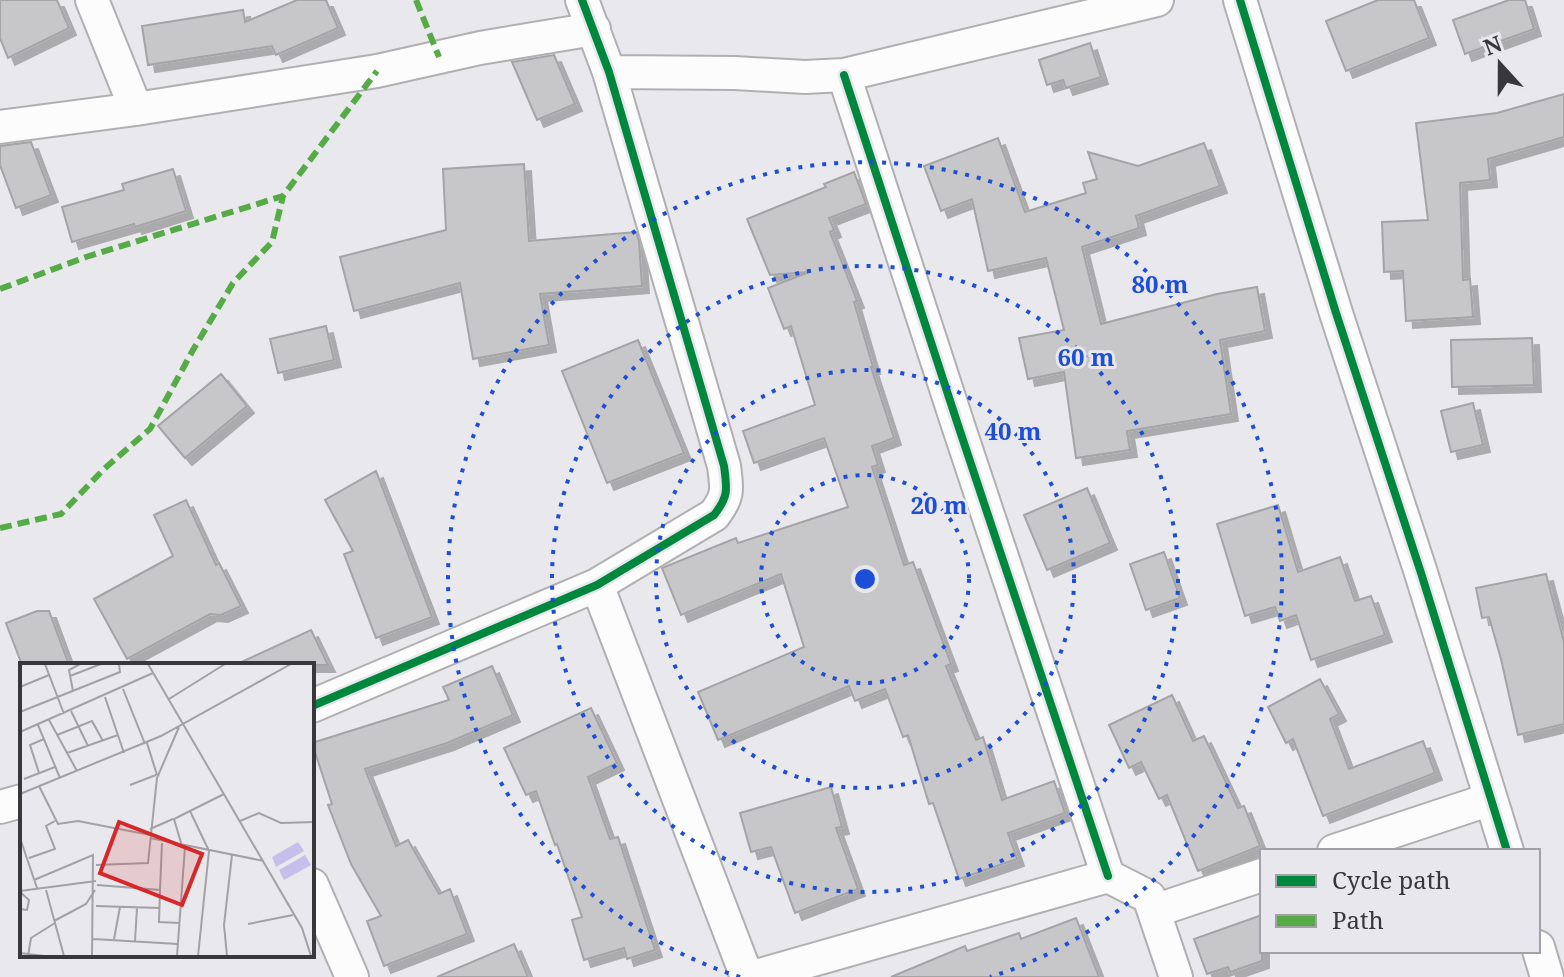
<svg xmlns="http://www.w3.org/2000/svg" width="1564" height="977" font-family="'Noto Serif',serif">
<defs>
<filter id="shadow"><feDropShadow dx="7" dy="7" stdDeviation="0" flood-color="#0004"/></filter>
</defs>
<rect width="100%" height="100%" fill="#e9e8ec"/>
<!-- building -->
<path fill="#c7c7ca" stroke="#a4a4a6" stroke-width="2" filter="url(#shadow)" d="M0,0H57L69,28L8,58L0,38Z
M297,0H326L338,28L276,55L272,46L148,65L142,26L243,10L245,22Z
M1378,0H1414L1429,38L1346,71L1326,21Z
M1509,0H1525L1534,29L1465,54L1453,20Z
M1090,43L1101,77L1066,88L1063,80L1047,85L1039,60Z
M554,55L575,104L537,120L512,62Z
M1564,94V137L1488,159L1490,180L1460,183L1463,280L1470,279L1473,317L1406,321L1403,271L1384,272L1382,222L1428,220L1416,123L1497,113Z
M998,138L1025,212L1086,193L1083,183L1097,179L1088,152L1138,166L1204,143L1220,186L1136,216L1139,228L1082,247L1101,324L1217,294L1257,287L1265,331L1220,340L1231,414L1127,431L1130,450L1076,458L1064,372L1028,379L1019,338L1064,330L1046,258L988,271L972,199L941,211L924,166Z
M31,142L51,195L16,208L0,165V146Z
M524,164L529,241L636,232L639,241L642,286L540,294L549,345L473,359L460,283L354,311L340,257L446,230L443,169Z
M173,169L186,211L135,227L134,224L72,242L62,207L124,190L122,184Z
M854,172L866,204L829,218L834,230L830,232L857,301L854,302L873,367H871L894,438L872,446L878,465L872,467L904,565L913,562L951,664L946,666L976,740L983,737L1002,800L1054,781L1065,813L1008,833L1017,859L959,879L933,803L929,804L908,735L903,737L885,689L855,701L849,686L718,740L698,692L804,647L781,574L681,615L662,568L736,538L738,543L848,507L824,438L754,463L743,431L815,405L791,326L784,329L768,288L809,272L770,275L747,219L826,187L824,184Z
M326,326L334,360L278,373L270,339Z
M1532,338L1534,385L1452,387L1451,340Z
M638,340L684,453L607,483L562,371Z
M221,374L247,406L185,458L158,426Z
M1473,403L1483,445L1451,452L1441,411Z
M376,471L432,617L376,638L344,554L353,551L325,500Z
M1087,488L1110,543L1047,570L1024,515Z
M186,500L216,565L219,563L241,606L221,615L210,614L127,659L94,599L173,556L154,515Z
M1278,505L1298,572L1340,557L1355,601L1371,596L1385,635L1311,660L1296,615L1280,621L1275,607L1245,616L1217,524Z
M1164,552L1180,598L1146,610L1130,564Z
M1546,574L1564,642V724L1518,735L1501,659L1489,617L1482,618L1476,588Z
M37,611H49L69,665H22L6,623Z
M311,630L328,665H235Z
M492,666L513,715L447,743L365,769L396,846L408,840L439,894L450,889L467,934L384,966L367,921L381,916L351,864L328,805L332,804L312,743L449,700L443,687Z
M1320,679L1339,714L1330,719L1349,769L1423,741L1435,773L1323,816L1293,739L1286,743L1268,707Z
M1172,695L1193,741L1204,736L1238,808L1244,806L1260,846L1198,871L1167,795L1159,799L1141,762L1129,768L1109,725Z
M591,708L617,763L588,777L610,839L618,837L655,950L627,959L624,948L584,960L572,920L582,917L557,844L555,845L536,791L526,795L504,748Z
M831,787L842,827L836,828L858,889L795,913L771,847L751,852L740,813Z
M1262,915V961L1230,972L1228,967L1207,974L1194,939Z
M1076,918L1099,977H891L965,946L967,951L1019,933L1021,939Z
M514,944L528,977H437Z"/>
<g fill="none" stroke-linecap="round" stroke-linejoin="round">
<defs>
<path id="minor" d="M92,0L136,109
M1240,0L1336,313L1421,573L1507,851
M609,72L735,73L805,77L844,75L1157,0
M844,75L957,422L1108,876
M0,127L136,109L377,71L480,48L594,29
M597,585L747,977
M312,706L597,585L714,515C729,496 727,489 724,466L609,72L582,0
M0,807L22,801
M1334,851L1491,799
M312,885L352,977
M1154,911L1262,875
M1538,947L1547,977
M753,977L1108,876L1149,897L1176,977"/>
</defs>
<!-- minor casing -->
<use href="#minor" stroke="#b0afb2" stroke-width="36"/>
<!-- minor -->
<use href="#minor" stroke="#fcfcfc" stroke-width="32"/>
<!-- quiet -->
<path stroke="#55ac46" stroke-width="6" stroke-dasharray="12 6" stroke-linecap="butt" d="M416,0L439,57
M0,289L86,257L283,196L377,71
M0,528L61,514L104,469L150,429L193,350L233,283L272,242L283,196"/>
<defs>
<path id="cycleway" d="M1240,0L1336,313L1421,573L1507,851
M844,75L957,422L1108,876
M312,706L597,585L714,515C729,496 727,489 724,466L609,72L582,0"/>
</defs>
<!-- cycleway casing -->
<use href="#cycleway" stroke="#e8e7ed" stroke-width="13"/>
<!-- cycleway -->
<use href="#cycleway" stroke="#00873e" stroke-width="8"/>
</g>
<!-- distance rings -->
<g fill="none" stroke="#1d4ed8" stroke-width="4" stroke-dasharray="4 8">
<circle cx="865" cy="579" r="104"/>
<circle cx="865" cy="579" r="209"/>
<circle cx="865" cy="579" r="313"/>
<path d="M740 977A417 417 0 1 1 990 977"/>
</g>
<!-- overview -->
<g transform="translate(20 663)">
<rect width="294" height="294" fill="#e9e8ec"/>
<path d="M278,179L284,188L256,204L252,194ZM285,192L291,202L264,217L259,207Z" fill="#c7bfeb"/>
<path fill="none" stroke="#a2a1a5" stroke-width="2" d="M25,1L44,51M128,1L282,265L291,293M50,13L81,1M0,24L29,12M103,26L125,81M53,28L49,7L60,1M85,34L104,90M149,36L205,1M51,48L68,83M0,49L100,9L99,1M29,57L57,108M18,62L40,115M0,69L133,10M37,72L72,58L83,78M127,80L137,112M47,90L98,72M19,110L10,82L24,76M4,116L35,104M110,122L136,112M19,123L38,161L58,158L130,172M0,131L141,73L271,1M220,158L239,150L261,160L294,159M130,166L153,156M0,175L17,225M130,175L244,198M162,183L154,156L170,148M9,195L35,186L26,163L35,158M76,202L128,200L137,115L159,64M14,217L73,192L72,293M77,222L140,227L139,259L160,260M26,227L44,293M140,227L142,180M0,228L76,218M0,229L9,237L7,247L0,246M76,243L140,245M34,258L66,241L75,227M228,261L273,252M73,276L158,281M94,276L100,244M115,278L117,245M0,290L24,293M8,293L11,275L35,260M157,293L165,184M178,293L189,188L170,148L204,131M207,293L204,262L212,192"/>
<path fill="#d62828" fill-opacity="0.15" stroke="#d62828" stroke-width="4" d="M99,159L182,191L162,242L80,210Z"/>
<rect width="294" height="294" fill="none" stroke="#38373a" stroke-width="4"/>
</g>
<circle cx="865" cy="579" r="12" fill="#1d4ed8" stroke="#e8e7ed" stroke-width="4"/>
<g font-size="24" text-anchor="middle" font-weight="bold" fill="#1d4ed8" stroke="#e8e7ed" stroke-width="6" stroke-linejoin="round" paint-order="stroke">
<text x="1160" y="293">80 m</text>
<text x="1086" y="366">60 m</text>
<text x="1013" y="440">40 m</text>
<text x="939" y="514">20 m</text>
</g>
<!-- legend -->
<rect x="1260" y="849" width="280" height="104" fill="#e8e7ed" stroke="#a2a1a5" stroke-width="2"/>
<rect x="1276" y="875" width="40" height="12" fill="#00873e" stroke="#a2a1a5" stroke-width="2"/>
<text x="1332" y="889" font-size="24" fill="#38373a">Cycle path</text>
<rect x="1276" y="915" width="40" height="12" fill="#55ac46" stroke="#a2a1a5" stroke-width="2"/>
<text x="1332" y="929" font-size="24" fill="#38373a">Path</text>
<!-- north arrow -->
<g transform="translate(1500 64) rotate(339)" stroke="#e8e7ed" stroke-width="6" paint-order="stroke">
<path d="M0-6L14 30L0 20L-14 30Z" fill="#38373a"/>
<text y="-12" font-size="22" font-weight="bold" text-anchor="middle" fill="#38373a">N</text>
</g>
</svg>
